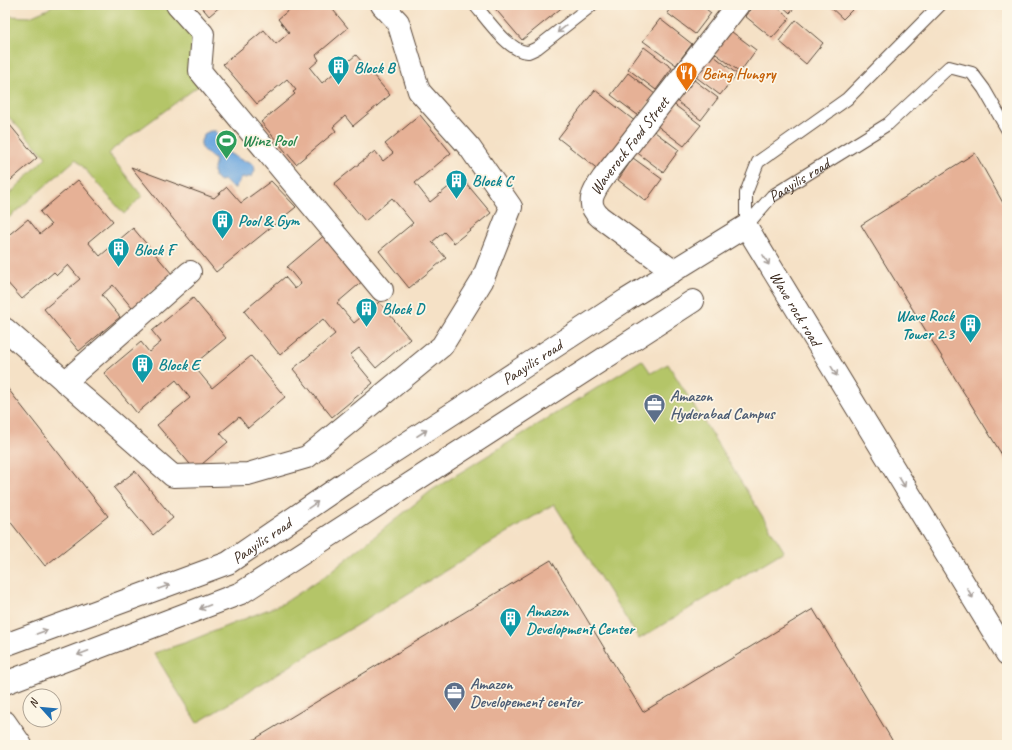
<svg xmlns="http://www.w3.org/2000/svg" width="1012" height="750" font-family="Caveat,sans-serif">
<rect width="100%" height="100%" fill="#fcf5e5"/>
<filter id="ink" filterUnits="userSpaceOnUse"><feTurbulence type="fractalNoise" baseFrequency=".025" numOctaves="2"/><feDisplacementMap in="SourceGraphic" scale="8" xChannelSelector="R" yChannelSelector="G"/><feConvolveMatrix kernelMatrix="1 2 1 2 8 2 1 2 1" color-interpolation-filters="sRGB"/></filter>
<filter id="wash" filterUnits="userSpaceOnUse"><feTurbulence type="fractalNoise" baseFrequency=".012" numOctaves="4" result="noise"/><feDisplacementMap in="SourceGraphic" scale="16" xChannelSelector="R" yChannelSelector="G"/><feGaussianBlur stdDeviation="0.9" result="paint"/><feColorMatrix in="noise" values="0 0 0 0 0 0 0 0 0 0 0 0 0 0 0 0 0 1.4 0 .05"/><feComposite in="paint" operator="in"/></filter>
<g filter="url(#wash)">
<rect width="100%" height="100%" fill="#f5e1c6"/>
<!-- green -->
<path fill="#b4c568" stroke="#787843" d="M53,5H168L197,37L201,84L113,149L109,154L142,196L124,214L76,159L5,221V199L46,157L5,113V21L9,16L30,17L48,9Z
M642,360L651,373L668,364L784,551L639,639L554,504L197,723L154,653L187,642L284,603L328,574L432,490Z"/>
<!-- water -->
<path fill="#70a9e0" stroke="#566a7f" d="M210,131H216L224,147L227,152L243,161H248L254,165L255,171L252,176L245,178H241L235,188L231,187L224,180L220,181L215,178L213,171L215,165L214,159L203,150L201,145V141L204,134Z"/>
<g id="blocks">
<!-- building -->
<path fill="#e6b196" d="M200,5H222L209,16Z
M295,5H329L348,28L316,55L319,60L310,68L322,83L356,55L390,95L353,126L345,116L333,127L336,131L296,164L261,122L295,94L293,92L296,90L287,79L257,104L223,64L264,30L276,44L289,33L278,19Z
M492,5H565L522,40Z
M673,5H701L711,13L695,34L667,13Z
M754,5H775L790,18L772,38L745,16Z
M781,5H797L790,13Z
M828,5H852L855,7L843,19Z
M660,19L692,44L676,65L643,41Z
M796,20L823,43L806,64L779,41Z
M728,29L756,50L740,72L712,51Z
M644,47L672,68L656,90L628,69Z
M709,52L737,74L720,95L692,74Z
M628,73L655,94L639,116L611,95Z
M690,77L718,98L701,120L674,99Z
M595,90L636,122L599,170L558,138Z
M672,103L701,125L684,146L656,125Z
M420,115L451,153L415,183L430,202L461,177L491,213L454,243L444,232L432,242L446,258L409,288L379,251L413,223L392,198L365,221L334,184L375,151L383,161L393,153L385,144Z
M5,119L37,158L5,185Z
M651,129L679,150L663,172L635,151Z
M975,153L1007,210V463L861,225Z
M633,158L662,179L646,201L618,180Z
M131,167L214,198L227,187L241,203L271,181L296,207L216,272Z
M78,180L113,221L88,242L100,256L133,228L172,274L132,308L113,285L102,295L120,317L79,351L44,309L80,279L68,265L57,275L54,272L22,299L5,280V238L28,219L40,234L51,225L40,212Z
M327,233L365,279L337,303L354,323L379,302L410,339L376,368L359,348L350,355L373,383L332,417L293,369L335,334L323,319L280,355L244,311L285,277L295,289L301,284L287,267Z
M193,298L226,338L193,365L212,388L251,356L285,397L248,428L239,417L220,433L228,442L195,470L157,425L190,398L176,380L137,413L104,373L141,342L149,352L161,342L152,331Z
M5,385L108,516L45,566L5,515Z
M135,471L173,518L153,535L114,488Z
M551,560L643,712L813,609L895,745H245Z"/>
</g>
</g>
<g filter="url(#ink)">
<use href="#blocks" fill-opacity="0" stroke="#574537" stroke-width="1"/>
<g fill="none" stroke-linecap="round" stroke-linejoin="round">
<defs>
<g id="service">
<path d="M475,5C486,18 510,53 528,52C531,51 535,49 537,48L592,5"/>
<path id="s1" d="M746,226L772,196L888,124L949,67L972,73L984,89L1007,129"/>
<path d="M746,226V193L758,162L847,99L940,5"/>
</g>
<g id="minor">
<path d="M177,5L203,34L200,71L382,290"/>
<path id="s2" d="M673,271L600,217C585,204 593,192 603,178L738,5"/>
<path d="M5,329L173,476L248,474L307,457L442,346L482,281L511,207L470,148L419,91L398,22L382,5"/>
<path d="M65,382L190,272"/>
<path id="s3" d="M5,645L228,563L345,483L461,408L626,300L746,226L1007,654"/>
<path d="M5,683L241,593L693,301"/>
<path d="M5,722L21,745"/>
</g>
</defs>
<!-- service casing -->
<use href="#service" stroke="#574537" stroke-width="14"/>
<!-- minor casing -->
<use href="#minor" stroke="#574537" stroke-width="24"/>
<!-- service -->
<use href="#service" stroke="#fff" stroke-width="12"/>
<!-- minor -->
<use href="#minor" stroke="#fff" stroke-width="22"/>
</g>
<!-- one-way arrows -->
<defs><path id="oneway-shaft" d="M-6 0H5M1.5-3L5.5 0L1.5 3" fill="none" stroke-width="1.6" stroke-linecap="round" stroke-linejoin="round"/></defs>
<g stroke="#a79f9a">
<use href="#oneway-shaft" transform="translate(562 29) rotate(142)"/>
<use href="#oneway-shaft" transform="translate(766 260) rotate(59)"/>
<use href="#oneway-shaft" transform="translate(834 371) rotate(59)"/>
<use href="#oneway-shaft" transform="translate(422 433) rotate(-33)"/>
<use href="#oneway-shaft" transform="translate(902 482) rotate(59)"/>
<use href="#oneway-shaft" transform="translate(313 505) rotate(-35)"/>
<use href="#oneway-shaft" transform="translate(164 587) rotate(-20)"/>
<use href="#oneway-shaft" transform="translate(970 593) rotate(59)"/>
<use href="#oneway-shaft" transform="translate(205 607) rotate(159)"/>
<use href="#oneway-shaft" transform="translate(42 632) rotate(-20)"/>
<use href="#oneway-shaft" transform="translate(83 653) rotate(159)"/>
</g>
</g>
<!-- icons -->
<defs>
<symbol id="building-pin" viewBox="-11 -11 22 30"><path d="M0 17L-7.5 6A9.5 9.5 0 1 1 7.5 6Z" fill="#0f9aa8" stroke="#fcf5e5"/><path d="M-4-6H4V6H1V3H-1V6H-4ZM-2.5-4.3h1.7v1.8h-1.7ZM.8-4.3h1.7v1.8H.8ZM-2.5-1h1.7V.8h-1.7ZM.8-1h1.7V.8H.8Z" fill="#fff"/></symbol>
<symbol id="restaurant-pin" viewBox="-11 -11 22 30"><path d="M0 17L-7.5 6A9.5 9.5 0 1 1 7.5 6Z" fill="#e8710a" stroke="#fcf5e5"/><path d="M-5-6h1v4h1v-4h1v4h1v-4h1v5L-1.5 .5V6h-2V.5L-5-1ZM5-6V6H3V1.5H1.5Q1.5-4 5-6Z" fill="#fff"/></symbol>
<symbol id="stadium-pin" viewBox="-11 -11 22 30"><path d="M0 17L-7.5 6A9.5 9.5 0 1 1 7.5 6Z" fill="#2e9e5b" stroke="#fcf5e5"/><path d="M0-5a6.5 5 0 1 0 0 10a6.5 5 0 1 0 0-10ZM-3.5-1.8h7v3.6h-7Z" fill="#fff"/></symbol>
<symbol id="office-pin" viewBox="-11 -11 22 30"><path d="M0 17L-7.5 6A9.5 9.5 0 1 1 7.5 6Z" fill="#5c6f8a" stroke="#fcf5e5"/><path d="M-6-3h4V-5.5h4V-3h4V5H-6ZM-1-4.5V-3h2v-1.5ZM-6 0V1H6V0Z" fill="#fff"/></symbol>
</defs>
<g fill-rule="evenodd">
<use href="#building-pin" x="326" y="54" width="25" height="34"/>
<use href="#restaurant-pin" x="674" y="60" width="25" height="34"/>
<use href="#stadium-pin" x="214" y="128" width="25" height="34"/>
<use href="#building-pin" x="444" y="168" width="25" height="34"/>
<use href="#building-pin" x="210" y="208" width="25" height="34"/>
<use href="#building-pin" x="106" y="236" width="25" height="34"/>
<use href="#building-pin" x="354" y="296" width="25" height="34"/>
<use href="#building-pin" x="958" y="312" width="25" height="34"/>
<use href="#building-pin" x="130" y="352" width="25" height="34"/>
<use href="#office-pin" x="642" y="392" width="25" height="34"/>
<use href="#building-pin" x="498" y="606" width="25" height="34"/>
<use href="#office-pin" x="442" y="680" width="25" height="34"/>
</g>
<g text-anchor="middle" stroke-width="3.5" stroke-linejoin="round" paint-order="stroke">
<!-- culture labels -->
<g font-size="16" font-weight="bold" fill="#0d838f" stroke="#fcf5e5" text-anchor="start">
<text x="354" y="73">Block B</text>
<text x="472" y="186">Block C</text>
<text x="238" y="226">Pool &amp; Gym</text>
<text x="134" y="255">Block F</text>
<text x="382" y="314">Block D</text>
<text x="954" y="321" text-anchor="end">Wave Rock<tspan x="954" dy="18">Tower 2.3</tspan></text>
<text x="158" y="370">Block E</text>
<text x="526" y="616">Amazon<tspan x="526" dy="18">Development Center</tspan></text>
</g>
<!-- food labels -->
<g font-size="16" font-weight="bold" fill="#c56008" stroke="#fcf5e5" text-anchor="start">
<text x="702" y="79">Being Hungry</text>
</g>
<!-- leisure labels -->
<g font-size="16" font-weight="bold" fill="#27864d" stroke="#fcf5e5" text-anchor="start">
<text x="242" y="146">Winz Pool</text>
</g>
<!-- street labels -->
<g font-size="16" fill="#3b2a1e" stroke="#fcf5e5">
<text dy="6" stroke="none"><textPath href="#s2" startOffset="177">Waverock Food Street</textPath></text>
<text dy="6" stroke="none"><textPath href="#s1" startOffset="71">Paayilis road</textPath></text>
<text dy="6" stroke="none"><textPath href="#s3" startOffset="952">Wave rock road</textPath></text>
<text dy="6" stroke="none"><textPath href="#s3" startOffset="602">Paayilis road</textPath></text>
<text dy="6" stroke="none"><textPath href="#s3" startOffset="278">Paayilis road</textPath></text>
</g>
<!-- service labels -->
<g font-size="16" font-weight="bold" fill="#4e5e75" stroke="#fcf5e5" text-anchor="start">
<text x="670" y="401">Amazon<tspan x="670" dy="18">Hyderabad Campus</tspan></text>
<text x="470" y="689">Amazon<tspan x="470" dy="18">Developement center</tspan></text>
</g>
</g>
<!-- margin -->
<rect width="1012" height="750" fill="none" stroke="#fcf5e5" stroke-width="20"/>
<!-- north arrow -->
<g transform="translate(42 708) rotate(297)"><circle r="19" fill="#fcf5e5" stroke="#afa495"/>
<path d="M0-3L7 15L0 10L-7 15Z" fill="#1f6fb2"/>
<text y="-6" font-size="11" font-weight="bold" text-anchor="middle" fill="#3b2a1e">N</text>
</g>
</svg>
